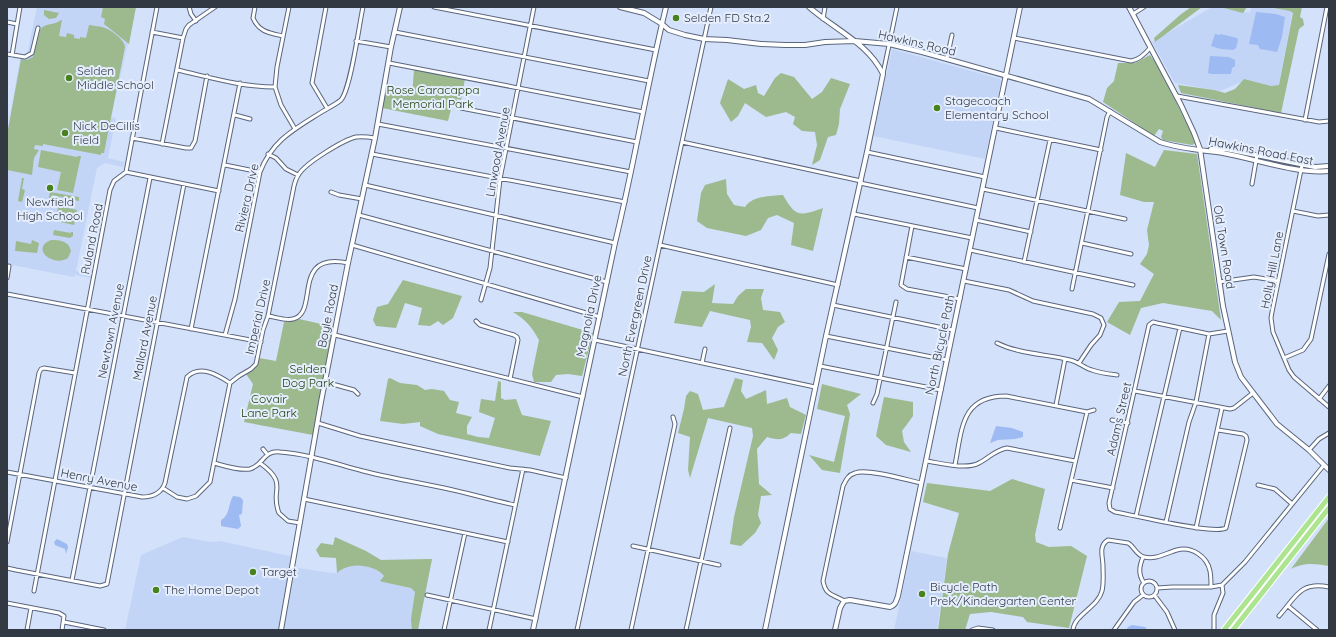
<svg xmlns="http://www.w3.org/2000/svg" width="1336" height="637" font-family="Quicksand,sans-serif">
<rect width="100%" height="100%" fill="#d3e1fb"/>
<!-- built -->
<path fill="#c3d5f6" d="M37,7H136L111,117L116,118L108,158L124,162L123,167L105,163L97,168L76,271L92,274L91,278L75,275L74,277L7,264V133L21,54L27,55Z
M1212,7H1222L1249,13L1252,7H1276L1293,10L1278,89L1246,80L1220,91L1175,83L1152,42Z
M892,49L1000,79L1001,81L985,159L873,136Z
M183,537L211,542L220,541L294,557L292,567L332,573H337L341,554L381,560L432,559L418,630H125L141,555Z
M911,551L947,558L937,630H894Z"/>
<!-- green -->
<path fill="#9cba8e" d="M103,7H136L129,44L104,24L105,19L101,17Z
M1191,7H1202L1155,42L1154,38L1180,15Z
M1220,7H1247L1243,13Z
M1269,7H1302L1300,17L1303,19L1304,25L1299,29L1281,113L1181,93L1178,85L1214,90L1225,93L1235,89L1244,79L1271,86L1279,85L1293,13L1290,11Z
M44,10L59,13L56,18L49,19L44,15Z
M61,20H62L59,36L66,37L67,33L74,35V38L80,39V37L86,38L89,25C94,26 100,26 105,28C112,31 124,39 125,47L104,153H101V155L43,144V146L35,145L34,149L39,150L34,158L32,175L7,170V135L21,59L27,60L33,57L40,30C45,22 54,26 61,20Z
M1150,55L1159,67L1196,143L1192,145L1163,140L1161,137L1163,131L1159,129L1154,136L1103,102L1107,88L1114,81L1118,63H1135Z
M414,70L465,79L461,100L457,99L453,101L448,121L382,108L386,90L412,95Z
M781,73L794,77L812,99L822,92L831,78L850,84L840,109L839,124L836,135L828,137L820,160L812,165L817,145L815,132L802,131L793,124L795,117L786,112L766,117L745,103L738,116L731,122L720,103L728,79L744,89L756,85L758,93L764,96L775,78Z
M41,150L77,157L78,156H81L73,193L57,190L61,172L38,167Z
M1164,150L1197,154L1221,320L1212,311L1163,303L1141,308L1130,335L1107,322L1119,302L1140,301L1154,274L1140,264L1147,254L1149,245L1147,230L1154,202H1144L1120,195L1126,153L1155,167Z
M22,178H24L22,189L25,190L22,202L18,201Z
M726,179L727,194L734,205L745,207C752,196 770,196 783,195C796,218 800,216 823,208L813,251L791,245L794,223L777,215L768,218L761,230L746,236L707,228L697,221L701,193L705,185Z
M50,192L79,197V201L52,195L50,202H48Z
M58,206L77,210L74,225L56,221Z
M54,230L71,233V232H73V236L70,238L53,235Z
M32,240L39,243L37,253L15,251L16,241L31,244Z
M51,240C60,240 69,241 71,251L68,258C53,268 30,248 51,240Z
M403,280L462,296L453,318L443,325L438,321L430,326L418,325L422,308L405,303L396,328L376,326L373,320L377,307L388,304Z
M715,284L712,303L733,304L738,296L746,289H764L761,298L763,310L780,312L785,322L778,327L772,338L778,350L774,360L762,343L747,342L751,327L750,320L710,311L702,327L674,323L682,291L704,292Z
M513,312H522L593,333L582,376L568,374L556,375L551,382H534L532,374L539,340C531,326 526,320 513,312Z
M299,319L335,327L313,435L244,422L253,384L246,374C254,370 257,367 259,358L276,361L284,322Z
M390,378L400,383L417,385L425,390L432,389L444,391L450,400L459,402L456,413L472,417L467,426V434L478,437L489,438L495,418L479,412L481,399L495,401L498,381L501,382V398L505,400L516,399L522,415L551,421L540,456L438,434L420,426V422L403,424L380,421L388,379Z
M735,378L743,380L741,391L746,399L766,390L767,404L787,398L790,407L806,415L801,434L791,433C782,441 778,440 767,437L757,449L759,484L772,495L761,496L758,515L761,523L755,533L741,546L730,544L734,517L753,436L752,428L708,418L690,478L688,470L690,437L678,433L684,409L686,396L690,391L698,394L703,410L724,407Z
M822,384L861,394L847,405L850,414L840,473L822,470L809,455L834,462L845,416L817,409Z
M884,397L913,402V416L902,431L904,442L911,452L886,445L876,436Z
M1012,479L1045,489L1035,535L1036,542L1049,547L1071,546L1087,556L1069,628L1027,622L1023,617L991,612L970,614L965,630H938L948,554L959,513L923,502L927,483L990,491Z
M1329,518V566C1314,564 1306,562 1291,569Z
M335,537L366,551L381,560L432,559L418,630H412L411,619L415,592L411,588L383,582L380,581L384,576C379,568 361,564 352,566C346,567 341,569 337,573L336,558L320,557L316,550L321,543L333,545Z"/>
<!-- water -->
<path fill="#9dbaf2" d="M1256,12L1276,14L1285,17L1282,37L1277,52L1260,49L1258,45L1249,44Z
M1215,34L1219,35L1221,34L1237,38L1238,40L1236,48L1233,50L1221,49L1211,46Z
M1210,56L1229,57L1235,60V66L1232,68L1231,74H1211L1208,73Z
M996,426L1012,428L1023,432V437L1015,439L998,440L990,443Z
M233,496L240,497L243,500L242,514L239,515L241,526L238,529L221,526V520C230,515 228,505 233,496Z
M57,539L67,544L68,547L66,554L65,549L55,545L54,542Z
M1132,625L1145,627L1148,630H1126L1128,627Z"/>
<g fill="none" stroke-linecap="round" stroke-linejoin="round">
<defs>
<path id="street" d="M189,7L191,14L196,21
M255,7L253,18C259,32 269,33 283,36
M289,7L277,67L275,87L281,105L295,129
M326,7L312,83L327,108
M434,7L656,50
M1133,14L1144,7
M823,19L825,7
M7,22L17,24
M152,32L183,38
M395,32L649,81
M1014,38L1131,61C1139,60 1145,54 1150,48
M356,41L391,47
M7,54L25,57L32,53L38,28
M12,55L20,7
M947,58L952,35
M389,63L643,112
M177,70C209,77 242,87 275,87
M883,74L897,7
M1177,96L1319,122L1329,121
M455,102L461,108L637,142
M235,115L250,119
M1305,120L1327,7
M378,124L631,172
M996,128L1101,150
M132,138L186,148H191L195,141L207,76
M682,142L861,181
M162,144L183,38L186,29L189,25L215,7
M867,152L985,177
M268,154L276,158L286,169L298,175
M372,154L625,202
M225,165L260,172
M1302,165L1272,312L1271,318L1273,332L1289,370L1294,377L1329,407
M126,172L157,7
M126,172L219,191
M860,183L978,208
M1252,184L1257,155
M365,185L615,243
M983,189L1125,219
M331,192L339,195L362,199
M1293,211L1318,216L1329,215
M854,214L972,238
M359,215L607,282
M976,220L1031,232
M912,226L901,285L907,289L960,299
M1082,243L1131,254
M352,245L600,317
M660,245L838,285
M970,250L1133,285
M906,257L966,269
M1024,262L1050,140
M7,278L9,266
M964,281L1009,290L1033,301L1093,314L1101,318L1104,325L1100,335L1091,345L1079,363
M1219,282L1254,277L1278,281
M1072,289L1107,117L1110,111
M7,294L261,342
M481,300L490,268L500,179L534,7
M833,305L953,330
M268,316C276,317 285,321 293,319C320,313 290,251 348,263
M476,321L480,325L514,335L517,337L518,340L510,379
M191,329L240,83
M225,335L235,299L260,172C272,141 293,130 320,113C326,109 335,105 341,100C351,88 359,25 363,7
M335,335L583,397
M826,336L947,360
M595,340L815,387
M997,343C1019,354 1046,354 1070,360C1079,362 1084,368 1092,370C1100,373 1109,374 1117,375
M1284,358L1303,350L1311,339L1329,254
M702,363L705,349
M820,366L941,390
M325,382L354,390L358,394
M1135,391L1230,409L1234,408L1253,393
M1319,399L1329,386
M873,403L877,394L896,302
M1056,405L1065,359
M1112,420L1128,423
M318,423L360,436L510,468L530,470L566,478
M1218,430L1243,434L1246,436L1247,440L1226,528C1214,535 1134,515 1115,512L1110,509L1109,503L1149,325L1153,322L1157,323L1209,334L1228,331
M263,449L267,454
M1309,450L1319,439L1329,433
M926,461C940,463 966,470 979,463C989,458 995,450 1007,448L1075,461
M214,463C225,466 239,471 250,469C264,465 263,450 280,452C309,454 336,464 363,471C390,478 417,482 444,488C468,493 491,500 515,505
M260,463C290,485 269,489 279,513L288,521L300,523
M955,465C962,429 961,396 1006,396L1087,412
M7,472L142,497C152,497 161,494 165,483L187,377C200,364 218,375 230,383
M1071,480L1113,488
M1258,485L1275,489L1291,503
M163,488L177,497L187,499L196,496L210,482L230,383L239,376L251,369L256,364L263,330L268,316L294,186C295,182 296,178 299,174C306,163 343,140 356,137C363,136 369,137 375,138
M304,499L508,542
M1136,516L1180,328
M1166,522L1189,422L1196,402L1209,334
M1060,528L1087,412L1094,410
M1196,528L1222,408
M7,542L39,373L41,369L44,368L75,373
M633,546L719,565
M1143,557C1139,567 1138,574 1144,583
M7,568L16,570L100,586L107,584L184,184
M72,580L150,178
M1141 589a8 8 0 1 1 16 0a8 8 0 1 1-16 0Z
M1157,588L1172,587H1211L1222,585L1245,562L1324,465
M34,591L110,190L114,181L126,172
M427,595L536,619
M1155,596L1167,612L1175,630
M844,601C834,594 826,597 823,581L843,486C846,480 848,475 855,473C867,468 907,480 921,483
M7,603L59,613L64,616L62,630
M1288,606L1317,630
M1279,616C1296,597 1300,581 1329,587
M64,622L104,630
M27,630L31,608
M444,630L465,533
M489,630L523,469
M577,630L711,7
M631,630L675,424L673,417
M686,630L730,428
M972,630L978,628L993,630
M1073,630C1074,615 1098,607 1102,591C1104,583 1103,574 1103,566C1103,557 1098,546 1108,540L1128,543C1134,546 1136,555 1144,557C1156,560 1166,553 1177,550C1191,546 1207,556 1210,571C1211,576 1211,582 1211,587
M1114,630L1134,602L1143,595
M1214,630V615L1223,593L1222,585"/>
<path id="secondary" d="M620,7L644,13L662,24L669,30L685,35L704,39L727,40L761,44L785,45H805L825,42L855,41L889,44L922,52L1089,99L1160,142C1181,149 1202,150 1223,153C1256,159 1296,174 1329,171
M1129,7L1181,105L1194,133L1200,149L1223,306L1235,362L1241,377L1277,424L1309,450L1329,470
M1211,149H1226L1315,167L1329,166
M281,630L321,402L348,263L375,138L391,47L400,7
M533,630L615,243C634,165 647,85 666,7
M765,630L826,336L867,152L883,74C868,43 834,29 809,7
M835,630L840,608L844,601L850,600L890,607C896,605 896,601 898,596L1020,7"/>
<path id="highway" d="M1224,630L1329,497
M1233,630L1329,508"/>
</defs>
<!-- street casing -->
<use href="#street" stroke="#5a667d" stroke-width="5"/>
<!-- secondary casing -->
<use href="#secondary" stroke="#5a667d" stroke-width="6"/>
<!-- highway casing -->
<use href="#highway" stroke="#fff" stroke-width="7"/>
<!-- street -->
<use href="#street" stroke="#fff" stroke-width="3"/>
<!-- secondary -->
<use href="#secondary" stroke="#fff" stroke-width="4"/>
<!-- highway -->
<use href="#highway" stroke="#ace48f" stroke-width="5"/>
</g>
<!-- markers -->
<g fill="#48821e" stroke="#e5eefe" stroke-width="1.5">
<circle cx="676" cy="18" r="4"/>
<circle cx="69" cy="78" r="4"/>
<circle cx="937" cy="108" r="4"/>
<circle cx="65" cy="133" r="4"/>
<circle cx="50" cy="188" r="4"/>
<circle cx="253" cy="572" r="4"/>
<circle cx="156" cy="590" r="4"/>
<circle cx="922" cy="594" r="4"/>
</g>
<g text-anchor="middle" stroke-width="4" stroke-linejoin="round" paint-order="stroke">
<!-- poi labels -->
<g font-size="12" fill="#333943" stroke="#e5eefe" text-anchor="start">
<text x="684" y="22">Selden FD Sta.2</text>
<text x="77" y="75">Selden<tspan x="77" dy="14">Middle School</tspan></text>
<text x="945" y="105">Stagecoach<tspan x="945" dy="14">Elementary School</tspan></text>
<text x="73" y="130">Nick DeCillis<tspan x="73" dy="14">Field</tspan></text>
<text x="50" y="206" text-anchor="middle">Newfield<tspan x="50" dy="14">High School</tspan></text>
<text x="261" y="576">Target</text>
<text x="930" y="591">Bicycle Path<tspan x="930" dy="14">PreK/Kindergarten Center</tspan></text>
<text x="164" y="594">The Home Depot</text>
</g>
<!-- street labels -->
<g font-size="12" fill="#333943" stroke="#e5eefe">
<text transform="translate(917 43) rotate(13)" y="4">Hawkins Road</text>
<text transform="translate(1261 151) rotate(11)" y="4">Hawkins Road East</text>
<text transform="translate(498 152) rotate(-80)" y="4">Linwood Avenue</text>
<text transform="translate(247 198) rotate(-77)" y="4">Riviera Drive</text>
<text transform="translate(92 239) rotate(-79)" y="4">Ruland Road</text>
<text transform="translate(1224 247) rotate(81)" y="4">Old Town Road</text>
<text transform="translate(1272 270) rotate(-79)" y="4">Holly Hill Lane</text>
<text transform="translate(328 316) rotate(-79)" y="4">Boyle Road</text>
<text transform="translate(589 316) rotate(-78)" y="4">Magnolia Drive</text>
<text transform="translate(635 316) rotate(-78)" y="4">North Evergreen Drive</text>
<text transform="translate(258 317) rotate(-77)" y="4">Imperial Drive</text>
<text transform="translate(111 331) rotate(-79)" y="4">Newtown Avenue</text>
<text transform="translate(145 338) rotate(-79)" y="4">Mallard Avenue</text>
<text transform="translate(940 345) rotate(-78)" y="4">North Bicycle Path</text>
<text transform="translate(1119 419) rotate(-77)" y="4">Adams Street</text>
<text transform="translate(99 480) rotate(11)" y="4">Henry Avenue</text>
</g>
<!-- park labels -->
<g font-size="12" fill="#183900" stroke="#e5eefe">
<text x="433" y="94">Rose Caracappa<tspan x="433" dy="14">Memorial Park</tspan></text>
<text x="308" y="373">Selden<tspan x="308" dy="14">Dog Park</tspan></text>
<text x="269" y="403">Covair<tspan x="269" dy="14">Lane Park</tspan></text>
</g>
</g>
<!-- border -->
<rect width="1336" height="637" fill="none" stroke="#333943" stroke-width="16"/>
</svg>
